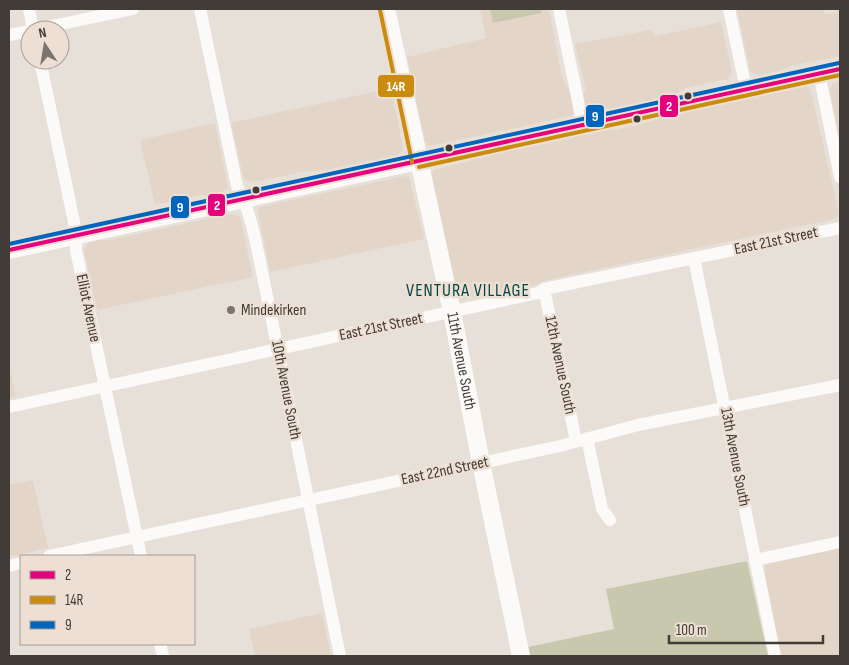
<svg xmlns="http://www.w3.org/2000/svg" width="849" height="665" viewBox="0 0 849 665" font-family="'Sofia Sans Condensed',sans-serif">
<rect width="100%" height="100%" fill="#e7e0d9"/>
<path fill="#e3d6c9" d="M 480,9 L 549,9 L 562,78 L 570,91 L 573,113 L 572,116 L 430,146 L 425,142 L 407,57 L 486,38 Z
M 737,9 L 823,9 L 825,14 L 840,11 L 840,56 L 791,66 L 780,71 L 759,75 L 754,74 L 750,71 Z
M 721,22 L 732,71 L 728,79 L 686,88 L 675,95 L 594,112 L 585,108 L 582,97 L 586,90 L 575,44 L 650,30 L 656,36 Z
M 840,81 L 840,142 L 830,90 L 832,84 Z
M 805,86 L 809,87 L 811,91 L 839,214 L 834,219 L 547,280 L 532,286 L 463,300 L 459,299 L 456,296 L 432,176 L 433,171 L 437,169 L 490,156 L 507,149 L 602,128 L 615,130 L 650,122 L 670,113 Z
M 391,88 L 403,147 L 401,152 L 397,155 L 327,170 L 302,172 L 254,182 L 247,181 L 243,175 L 231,123 Z
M 215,123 L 228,187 L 222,193 L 209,196 L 202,195 L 155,205 L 140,140 Z
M 405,176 L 409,177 L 410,180 L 424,239 L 270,272 L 258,212 L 259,207 Z
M 229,214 L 238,215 L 241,220 L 253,277 L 97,310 L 84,251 L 88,243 L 95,240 L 109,240 Z
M 9,364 L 16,396 L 9,398 Z
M 33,480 L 48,548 L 9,557 L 9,485 Z
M 840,548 L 840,656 L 781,656 L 764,571 L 765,566 L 767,564 Z
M 322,613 L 331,656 L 255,656 L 249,629 Z"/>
<path fill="#c8c8af" d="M 490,9 L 541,9 L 541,13 L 493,23 Z
M 747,561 L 768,656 L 530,656 L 528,647 L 614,629 L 606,589 Z"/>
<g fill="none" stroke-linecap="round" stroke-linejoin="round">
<path stroke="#fbfaf9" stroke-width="12" d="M 29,9 L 33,30
M 200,9 L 237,186 C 249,208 254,233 259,257 L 340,656
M 559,9 L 583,125
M 729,9 L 746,89
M 33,30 L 133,9
M 9,35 L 30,31
M 40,60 L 77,236 L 76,250 L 141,556
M 819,73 L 840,177
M 694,258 L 775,656
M 544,289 L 576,441
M 9,407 L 538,293 L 544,289 L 840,228
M 587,438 L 602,509 L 610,520
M 49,556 L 560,446 L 638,425 L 840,385
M 755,560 L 840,542
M 9,566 L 21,563
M 160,644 L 163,656"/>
<g stroke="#fbfaf9" stroke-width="18">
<path id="s1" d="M 386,9 L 452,312 L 481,463 L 521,656"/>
<path d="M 9,250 L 840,69"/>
</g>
<g stroke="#eddfd3" stroke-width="8">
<path id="bus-1" d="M 9,250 L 840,69"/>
</g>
<g stroke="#eddfd3" stroke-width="8">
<path id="bus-2" d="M 380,10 L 412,162
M 419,167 L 840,75"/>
</g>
<g stroke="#eddfd3" stroke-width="8">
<path id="bus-3" d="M 9,244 L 839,63"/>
</g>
<use href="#bus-1" stroke="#e5007d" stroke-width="4"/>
<use href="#bus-2" stroke="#ca8c0e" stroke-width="4"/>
<use href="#bus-3" stroke="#0065bd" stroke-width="4"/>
</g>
<g fill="#413c37" stroke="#eddfd3" stroke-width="2">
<circle cx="688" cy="96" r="4.5"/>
<circle cx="637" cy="119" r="4.5"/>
<circle cx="449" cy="148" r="4.5"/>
<circle cx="256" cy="190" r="4.5"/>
</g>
<circle fill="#7b7570" stroke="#eddfd3" stroke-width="2" cx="231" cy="310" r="5"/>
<g text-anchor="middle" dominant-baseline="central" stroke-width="5" stroke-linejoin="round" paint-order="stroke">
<g font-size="16" fill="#413c37" stroke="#eddfd3">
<text transform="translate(776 241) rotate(-12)">East 21st Street</text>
<text transform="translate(88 308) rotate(78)">Elliot Avenue</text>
<text transform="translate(381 327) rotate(-12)">East 21st Street</text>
<text stroke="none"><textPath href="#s1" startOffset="360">11th Avenue South</textPath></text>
<text transform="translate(560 365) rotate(78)">12th Avenue South</text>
<text transform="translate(286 390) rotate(79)">10th Avenue South</text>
<text transform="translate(735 457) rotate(79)">13th Avenue South</text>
<text transform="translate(445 471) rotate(-12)">East 22nd Street</text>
</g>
<g font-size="16" fill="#413c37" stroke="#eddfd3" text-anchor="start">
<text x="241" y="310">Mindekirken</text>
</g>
<g font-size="18" letter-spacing="1" fill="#054744" stroke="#eddfd3">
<text x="468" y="290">VENTURA VILLAGE</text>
</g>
</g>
<g stroke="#eddfd3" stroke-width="2">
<rect x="377" y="74" width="38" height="24" rx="5" fill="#ca8c0e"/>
<rect x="659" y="94" width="20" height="24" rx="5" fill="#e5007d"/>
<rect x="585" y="104" width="20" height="24" rx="5" fill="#0065bd"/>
<rect x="207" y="193" width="19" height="24" rx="5" fill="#e5007d"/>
<rect x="170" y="195" width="20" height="24" rx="5" fill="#0065bd"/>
</g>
<g font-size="14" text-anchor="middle" font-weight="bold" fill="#fff">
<text x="396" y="91">14R</text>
<text x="669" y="111">2</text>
<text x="595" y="121">9</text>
<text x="217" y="210">2</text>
<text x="180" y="212">9</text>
</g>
<rect width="849" height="665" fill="none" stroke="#413c37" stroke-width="20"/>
<rect x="20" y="555" width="175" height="90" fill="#eddfd3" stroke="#a89e95"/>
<rect x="30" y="571" width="25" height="8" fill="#e5007d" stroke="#a89e95"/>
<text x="65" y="580" font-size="15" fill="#413c37">2</text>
<rect x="30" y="596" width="25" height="8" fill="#ca8c0e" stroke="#a89e95"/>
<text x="65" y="605" font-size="15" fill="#413c37">14R</text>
<rect x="30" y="621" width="25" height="8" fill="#0065bd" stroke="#a89e95"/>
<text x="65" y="630" font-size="15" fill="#413c37">9</text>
<g transform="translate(45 45) rotate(348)"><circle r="24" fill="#eddfd3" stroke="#a89e95"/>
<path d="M0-4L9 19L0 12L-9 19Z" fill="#7b7570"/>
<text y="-8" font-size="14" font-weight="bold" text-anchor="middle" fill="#413c37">N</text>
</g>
<path d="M669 635v8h154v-8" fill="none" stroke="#413c37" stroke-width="2.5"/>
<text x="676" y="635" font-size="15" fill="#413c37" stroke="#eddfd3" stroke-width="4" paint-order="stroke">100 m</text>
</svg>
